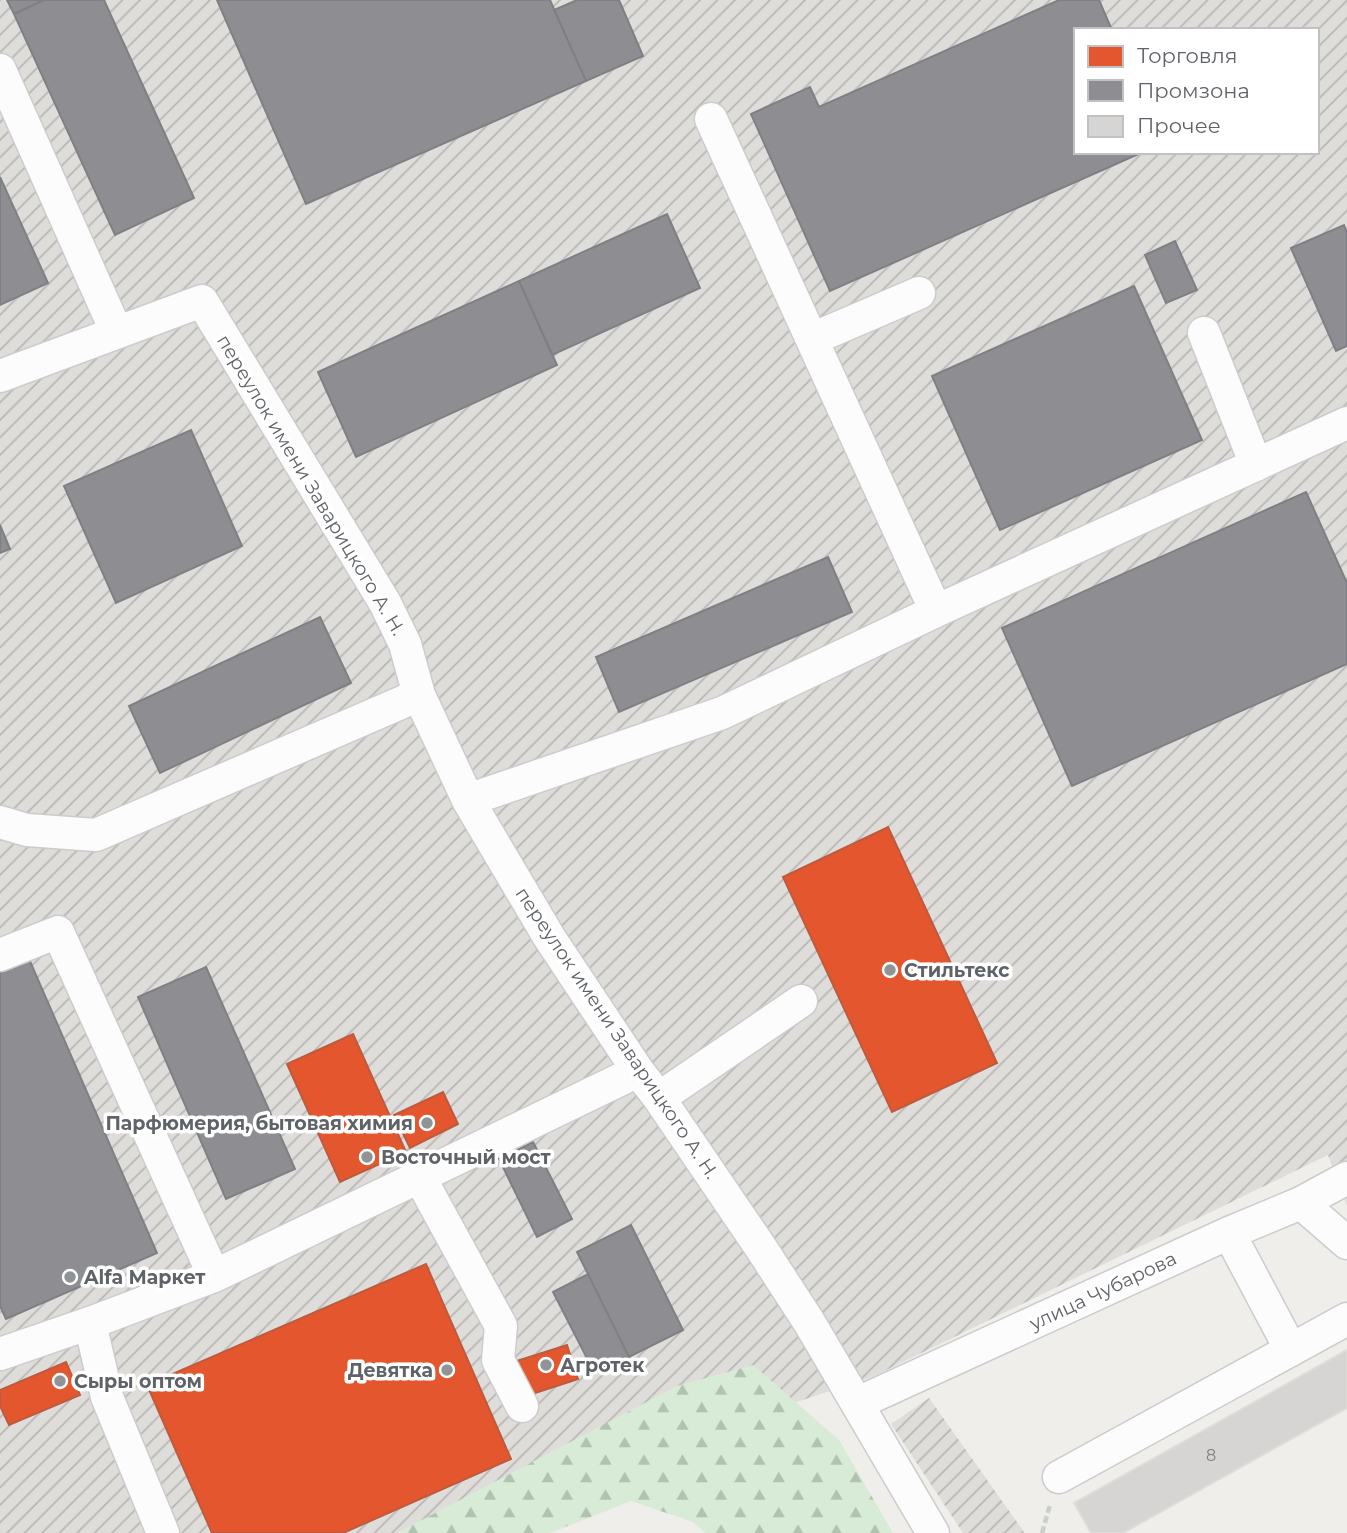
<svg xmlns="http://www.w3.org/2000/svg" width="1347" height="1533" viewBox="0 0 1347 1533" font-family="Montserrat,sans-serif">
<defs>
<pattern id="industrial-furrows" width="10" height="10" patternUnits="userSpaceOnUse" patternTransform="scale(1.75)"><rect width="10" height="10" fill="#dfddda"/><path d="M-1 1l2-2M0 10L10 0M9 11l2-2" fill="none" stroke="#b8b7b5"/></pattern>
<pattern id="forest-firs" width="22" height="20" patternUnits="userSpaceOnUse" patternTransform="scale(1.75)"><rect width="22" height="20" fill="#d8ebd6"/><path d="M5 1l3.5 6h-7zM16 11l3.5 6h-7z" fill="#b2c2b1"/></pattern>
</defs>
<rect width="100%" height="100%" fill="#efeeea"/>
<path fill="url(#industrial-furrows)" fill-rule="evenodd" d="M 0,0 L 1347,0 L 1347,1206 L 1328,1155 L 872,1377 L 402,1533 L 0,1533 ZM 1076,30 L 1317,30 L 1317,152 L 1076,152 Z
M 929,1398 L 1024,1532 L 1023,1533 L 963,1533 L 891,1424 Z"/>
<path fill="url(#forest-firs)" d="M 753,1365 L 839,1440 L 893,1533 L 705,1533 L 693,1522 L 631,1501 L 550,1533 L 397,1533 L 677,1386 Z"/>
<path fill="#e4572e" stroke="#bc5b3f" stroke-width="2" d="M 888,827 L 997,1063 L 892,1112 L 783,877 Z
M 353,1034 L 406,1152 L 340,1182 L 287,1064 Z
M 443,1092 L 458,1124 L 410,1148 L 394,1115 Z
M 426,1264 L 511,1459 L 343,1533 L 212,1533 L 147,1385 Z
M 567,1345 L 578,1379 L 529,1395 L 517,1361 Z
M 66,1362 L 80,1395 L 9,1425 L 0,1406 L 0,1390 Z"/>
<path fill="#8d8d92" stroke="#7f8085" stroke-width="2" d="M 7,0 L 44,0 L 14,14 Z
M 44,0 L 104,0 L 194,198 L 115,235 L 14,14 Z
M 217,0 L 550,0 L 586,81 L 306,204 Z
M 577,0 L 619,0 L 643,56 L 586,81 L 554,10 Z
M 1059,0 L 1099,0 L 1112,30 L 1076,30 L 1076,152 L 1143,152 L 830,291 L 751,114 L 810,87 L 819,107 Z
M 0,177 L 48,283 L 0,305 Z
M 667,214 L 700,288 L 552,355 L 519,281 Z
M 1344,225 L 1347,233 L 1347,346 L 1336,351 L 1291,248 Z
M 1175,241 L 1197,290 L 1166,303 L 1145,255 Z
M 519,281 L 557,365 L 356,457 L 318,372 Z
M 1134,286 L 1202,440 L 1000,530 L 932,376 Z
M 191,430 L 242,546 L 116,603 L 64,486 Z
M 1306,492 L 1347,583 L 1347,664 L 1072,786 L 1002,628 Z
M 0,525 L 10,549 L 0,553 Z
M 828,557 L 852,612 L 619,712 L 596,657 Z
M 320,617 L 351,683 L 160,773 L 129,706 Z
M 29,959 L 157,1253 L 6,1319 L 0,1306 L 0,971 Z
M 206,967 L 295,1169 L 226,1199 L 138,997 Z
M 533,1142 L 572,1219 L 537,1237 L 499,1159 Z
M 631,1225 L 683,1330 L 629,1357 L 577,1252 Z
M 588,1274 L 629,1357 L 595,1374 L 553,1292 Z"/>
<path fill="#d6d5d3" stroke="#deddd9" stroke-width="2" d="M 1347,1350 L 1347,1408 L 1123,1533 L 1091,1533 L 1074,1503 Z"/>
<g fill="none" stroke-linecap="round" stroke-linejoin="round">
<g stroke="#cbcccc" stroke-width="35">
<path id="minor" d="M 0,70 L 116,331
M 1204,333 L 1256,465
M 812,339 L 919,293
M 0,376 L 202,301 L 385,603 L 405,644 L 419,695 L 468,800 L 549,937 L 638,1071 L 659,1098 L 761,1248 L 809,1322 L 933,1533
M 936,611 L 1347,423
M 468,800 L 722,713 L 936,611 L 711,119
M 0,822 L 27,830 L 96,835 L 419,695
M 0,955 L 58,932 L 214,1276
M 659,1098 L 801,1001
M 419,1176 L 501,1326 L 498,1360 L 522,1406
M 1301,1203 L 1347,1243
M 1229,1233 L 1291,1350
M 90,1323 L 107,1397 L 163,1533
M 0,1354 L 90,1323 L 214,1276 L 638,1071
M 858,1403 L 1229,1233 L 1301,1203 L 1347,1178
M 1059,1477 L 1347,1319"/>
</g>
<path stroke="#cacfcc" stroke-width="4.5" stroke-dasharray="7 3.5" stroke-linecap="butt" d="M 1042,1533 L 1050,1505"/>
<use href="#minor" stroke="#fdfcfc" stroke-width="32"/>
</g>
<g fill="#919496" stroke="#fff" stroke-width="2.5">
<circle cx="890" cy="970" r="7"/>
<circle cx="427" cy="1123" r="7"/>
<circle cx="367" cy="1157" r="7"/>
<circle cx="70" cy="1277" r="7"/>
<circle cx="546" cy="1365" r="7"/>
<circle cx="447" cy="1370" r="7"/>
<circle cx="60" cy="1381" r="7"/>
</g>
<g text-anchor="middle" dominant-baseline="central" stroke-width="7" stroke-linejoin="round" paint-order="stroke">
<g font-size="16" fill="#7e8184">
<text x="1211" y="1455">8</text>
</g>
<g font-size="19" fill="#5f6368" stroke="#fff">
<text transform="translate(311 485) rotate(59)">переулок имени Заварицкого А. Н.</text>
<text transform="translate(617 1033) rotate(56)">переулок имени Заварицкого А. Н.</text>
<text transform="translate(1103 1291) rotate(-25)">улица Чубарова</text>
</g>
<g font-size="19" font-weight="bold" fill="#5f6368" stroke="#fff" text-anchor="start">
<text x="904" y="970">Стильтекс</text>
<text x="413" y="1123" text-anchor="end">Парфюмерия, бытовая химия</text>
<text x="381" y="1157">Восточный мост</text>
<text x="84" y="1277">Alfa Маркет</text>
<text x="560" y="1365">Агротек</text>
<text x="433" y="1370" text-anchor="end">Девятка</text>
<text x="74" y="1381">Сыры оптом</text>
</g>
</g>
<rect x="1074" y="28" width="245" height="126" fill="#ffffff" stroke="#bfc1c3" stroke-width="2"/>
<rect x="1088" y="46" width="35" height="21" fill="#e4572e" stroke="#bfc1c3" stroke-width="2"/>
<text x="1137" y="63" font-size="21" fill="#5f6368">Торговля</text>
<rect x="1088" y="80" width="35" height="21" fill="#8d8d92" stroke="#bfc1c3" stroke-width="2"/>
<text x="1137" y="98" font-size="21" fill="#5f6368">Промзона</text>
<rect x="1088" y="116" width="35" height="21" fill="#d6d5d3" stroke="#bfc1c3" stroke-width="2"/>
<text x="1137" y="133" font-size="21" fill="#5f6368">Прочее</text>
</svg>
